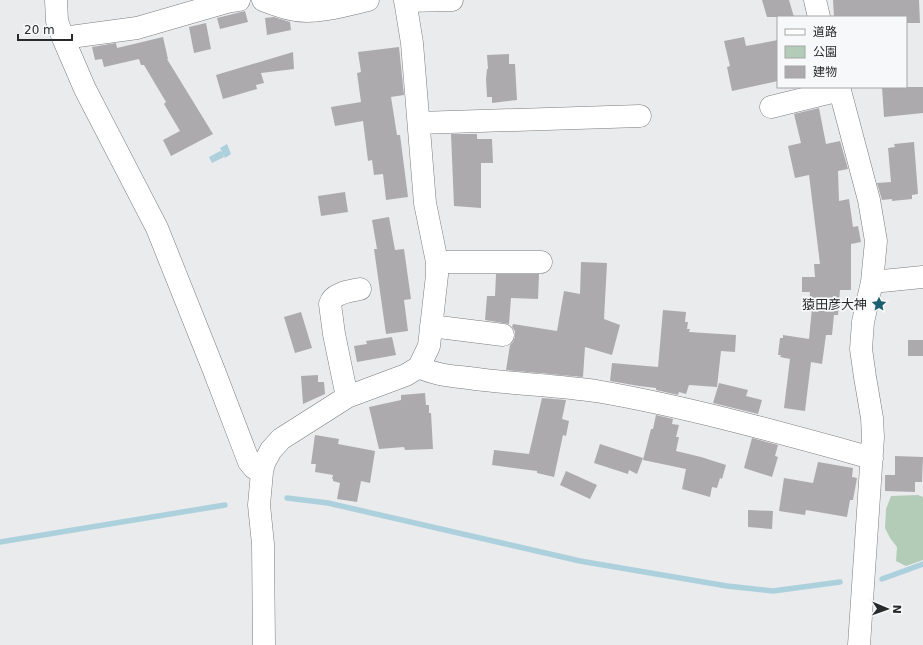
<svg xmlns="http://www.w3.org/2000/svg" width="923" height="645" viewBox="0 0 923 645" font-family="'DejaVu Sans','Noto Sans JP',sans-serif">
<rect width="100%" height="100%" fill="#eaebed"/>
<path fill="#b2ccb8" d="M 918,495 L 923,497 L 923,560 L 906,566 L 896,561 L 897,547 L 890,538 L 885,528 L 886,509 L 891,496 Z"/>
<path fill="#add1dc" d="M 227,144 L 231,154 L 225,158 L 223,154 L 224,157 L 212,163 L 209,157 L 220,151 L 222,152 L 220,148 Z"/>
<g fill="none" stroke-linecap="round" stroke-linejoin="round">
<path stroke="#add1dc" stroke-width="5.5" d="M 287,498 L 328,503 L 580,561 L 727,586 L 773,591 L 840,582
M 0,542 L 225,505
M 882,579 L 923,564"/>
</g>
<path fill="#acaaac" d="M 762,0 L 789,0 L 794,17 L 767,17 Z
M 833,0 L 919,0 L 920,23 L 906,23 L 906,17 L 834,17 Z
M 245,11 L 248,22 L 220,29 L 217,18 Z
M 274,17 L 290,22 L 291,30 L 267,35 L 265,18 Z
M 206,23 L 211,49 L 194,53 L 189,27 Z
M 163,37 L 168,59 L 167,59 L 213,134 L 171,156 L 163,140 L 180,131 L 164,104 L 166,102 L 144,65 L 141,65 L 139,59 L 104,67 L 102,59 L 95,60 L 92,47 L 116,43 L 117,48 Z
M 744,37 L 746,46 L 778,40 L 778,81 L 732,91 L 727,67 L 730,66 L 724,41 Z
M 399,47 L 404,95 L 391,97 L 397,135 L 400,135 L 408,197 L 386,200 L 383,174 L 374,175 L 372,160 L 368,161 L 363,121 L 335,126 L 331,107 L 361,102 L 357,73 L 361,72 L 358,52 Z
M 293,52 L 294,69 L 261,73 L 264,83 L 256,85 L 257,89 L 223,99 L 216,75 Z
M 509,54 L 509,64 L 515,64 L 517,100 L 492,103 L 492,97 L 487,97 L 486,79 L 487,69 L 488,69 L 487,55 Z
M 882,87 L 923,87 L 923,113 L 884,117 Z
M 819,108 L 826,144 L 840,141 L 848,169 L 838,171 L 839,201 L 849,199 L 853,227 L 858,226 L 861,242 L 851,244 L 851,290 L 840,290 L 838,315 L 834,315 L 832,335 L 826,335 L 822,364 L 811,362 L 805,411 L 784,408 L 790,359 L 780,357 L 781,355 L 778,355 L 780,338 L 783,338 L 783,335 L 809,339 L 812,308 L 809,308 L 810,292 L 802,292 L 802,277 L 815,277 L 814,264 L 820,264 L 809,175 L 795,178 L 788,146 L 801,143 L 794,114 Z
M 451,134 L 477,134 L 477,139 L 492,139 L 493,163 L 481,163 L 481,208 L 454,206 Z
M 914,142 L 918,194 L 912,195 L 912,199 L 892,201 L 892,199 L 882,200 L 877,183 L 891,182 L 888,148 L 895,147 L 894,144 Z
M 345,192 L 348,212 L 321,216 L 318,196 Z
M 389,217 L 395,250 L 404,249 L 411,299 L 404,300 L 408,331 L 386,334 L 374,249 L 377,249 L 372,220 Z
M 581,262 L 607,263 L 604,319 L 620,325 L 612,355 L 585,347 L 583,377 L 506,370 L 510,345 L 513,342 L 515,337 L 515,331 L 512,327 L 513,324 L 557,331 L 564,291 L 580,294 Z
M 496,274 L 539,274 L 538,299 L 511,298 L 509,324 L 485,320 L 487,296 L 495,296 Z
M 663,310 L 686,312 L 685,322 L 688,322 L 687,329 L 690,329 L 689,332 L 736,335 L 735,352 L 721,351 L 717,387 L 689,385 L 686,394 L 679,392 L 678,395 L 656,390 L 656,388 L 639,386 L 610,381 L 612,363 L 658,367 Z
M 301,312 L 312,348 L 295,353 L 284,317 Z
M 392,337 L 396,355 L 357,362 L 354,346 L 367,344 L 366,341 Z
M 908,340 L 923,340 L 923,356 L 908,356 Z
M 318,375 L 318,382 L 324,382 L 325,394 L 303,404 L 301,376 Z
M 719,383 L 748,390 L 746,396 L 762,400 L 758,414 L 713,403 Z
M 425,393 L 426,405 L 429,405 L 429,413 L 431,413 L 433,449 L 405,450 L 404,447 L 379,449 L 369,407 L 401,400 L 401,395 Z
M 542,398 L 566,400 L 562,419 L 569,421 L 566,436 L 563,435 L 554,477 L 537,473 L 537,471 L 492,465 L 494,450 L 529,454 Z
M 656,415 L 673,419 L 672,424 L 679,425 L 676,437 L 679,437 L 676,451 L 701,457 L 726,465 L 722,479 L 720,478 L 717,488 L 712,487 L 710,497 L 682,489 L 686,469 L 643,460 L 651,429 L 653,429 Z
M 315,435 L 339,439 L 338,444 L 375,451 L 370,483 L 361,481 L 357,502 L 337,499 L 340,483 L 333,481 L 333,479 L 332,479 L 333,475 L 315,472 L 316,464 L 311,464 Z
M 752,438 L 778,445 L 775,456 L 778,457 L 772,477 L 744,468 Z
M 600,444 L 643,458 L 637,474 L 629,470 L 628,474 L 594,463 Z
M 895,456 L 923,457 L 922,482 L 915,482 L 915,492 L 885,491 L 885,475 L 895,475 Z
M 818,462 L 853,468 L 852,477 L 857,478 L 853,500 L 850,500 L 847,517 L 806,510 L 805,515 L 779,511 L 784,478 L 813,483 Z
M 566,471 L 597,485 L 590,499 L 560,485 Z
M 748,510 L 773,511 L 772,529 L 748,527 Z"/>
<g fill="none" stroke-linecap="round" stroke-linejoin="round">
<g stroke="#7b7c7d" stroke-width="23">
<path id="minor" d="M 56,0 L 57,21 L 63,38 L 85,89 L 157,228 L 213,368 L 249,462 L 254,468 L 262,472
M 263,0 C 273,4 284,8 295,10 C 316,14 347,5 368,0
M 815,0 L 819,17
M 405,1 L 452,0
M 63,38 L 137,28 L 227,2 L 239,0
M 839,87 L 869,200 L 876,241 L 872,282 L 863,322 L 861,349 L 865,377 L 872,418 L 873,437 L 859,645
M 771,107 L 840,90
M 419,123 L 640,116
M 437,262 L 541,262
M 872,282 L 923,277
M 431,326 L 503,335
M 419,367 C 435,375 452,376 469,378 C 511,384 554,385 596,391 C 689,407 781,433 872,458
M 347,397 L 334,334 L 330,304 C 333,293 350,291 360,289
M 264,645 L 263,544 L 259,505 L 262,472 L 264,463 L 271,450 L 281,439 L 347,397 L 406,375 L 419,367 L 429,346 L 437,275 L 437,262 L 425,203 L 412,43 L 405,0"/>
</g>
<use href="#minor" stroke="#fff" stroke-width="22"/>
</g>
<defs>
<g id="sight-bare" transform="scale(1.2)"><path d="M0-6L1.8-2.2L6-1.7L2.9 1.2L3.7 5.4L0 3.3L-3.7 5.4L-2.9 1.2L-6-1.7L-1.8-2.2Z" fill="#1b5f72" stroke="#f7f8fa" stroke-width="2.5" paint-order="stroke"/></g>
</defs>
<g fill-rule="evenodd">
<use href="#sight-bare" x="879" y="304"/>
</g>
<g text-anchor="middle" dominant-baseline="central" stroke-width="3.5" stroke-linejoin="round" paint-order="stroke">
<g font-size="13" fill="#292a2a" stroke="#f7f8fa" text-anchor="end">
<text x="867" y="304">猿田彦大神</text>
</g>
</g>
<rect x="777" y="16" width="130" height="72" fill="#f7f8fa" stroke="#a5a6a7"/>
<rect x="785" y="29" width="20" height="6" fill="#ffffff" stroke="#a5a6a7"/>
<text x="813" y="36" font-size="12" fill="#292a2a">道路</text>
<rect x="785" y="46" width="20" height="12" fill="#b2ccb8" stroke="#a5a6a7"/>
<text x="813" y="56" font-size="12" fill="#292a2a">公園</text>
<rect x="785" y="66" width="20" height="12" fill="#acaaac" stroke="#a5a6a7"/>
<text x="813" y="76" font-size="12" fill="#292a2a">建物</text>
<g transform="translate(887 609) rotate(92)" stroke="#f7f8fa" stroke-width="3" paint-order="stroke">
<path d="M0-3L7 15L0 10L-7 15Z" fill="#292a2a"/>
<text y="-6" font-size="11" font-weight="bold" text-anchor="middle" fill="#292a2a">N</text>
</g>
<path d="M18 34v6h54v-6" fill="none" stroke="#292a2a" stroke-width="2"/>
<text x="24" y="34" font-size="12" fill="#292a2a" stroke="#f7f8fa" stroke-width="3" paint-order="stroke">20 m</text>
</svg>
